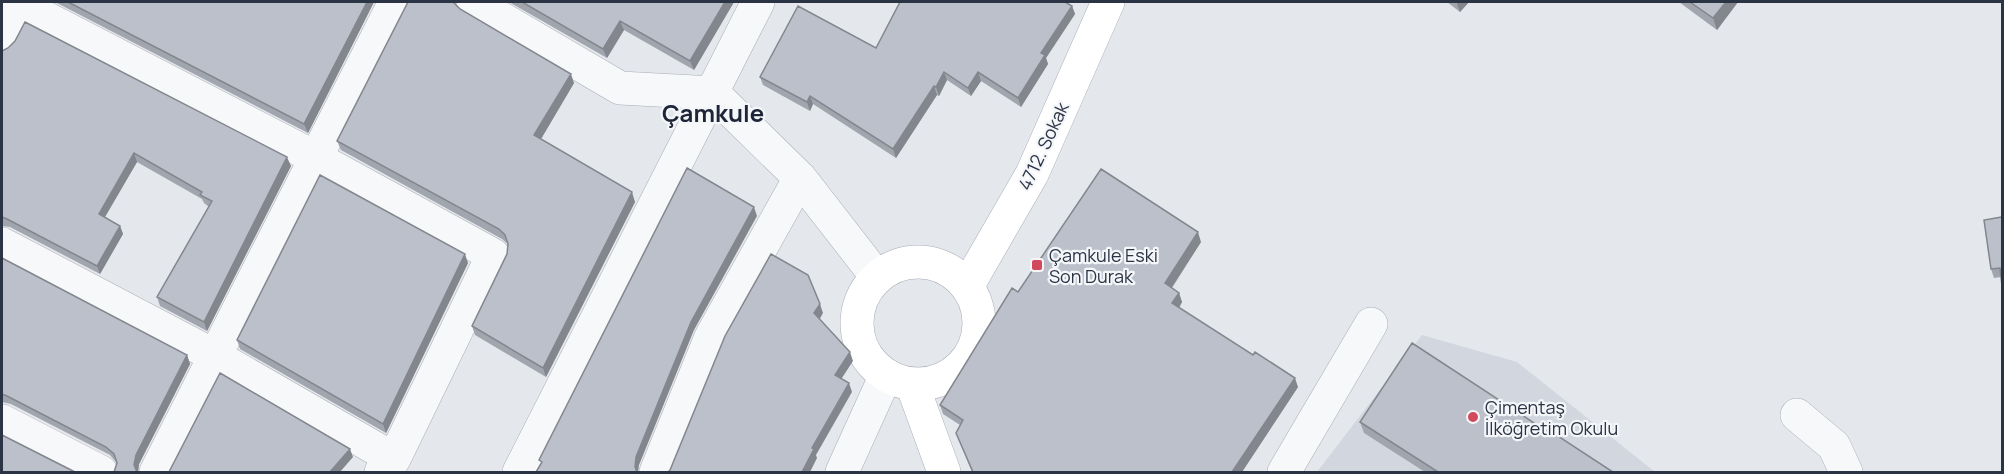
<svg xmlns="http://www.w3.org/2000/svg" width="2004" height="474" viewBox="0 0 2004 474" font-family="Manrope,sans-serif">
<rect width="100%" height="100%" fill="#e4e7ec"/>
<path fill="#d2d6de" d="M 1422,335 L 1517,362 L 1655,472 L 1317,472 Z"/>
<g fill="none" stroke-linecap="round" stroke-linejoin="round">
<g stroke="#a9aeb7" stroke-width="34">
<path id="street" d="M 15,2 L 316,158 L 493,255 L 394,459 L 381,472
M 473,2 L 620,88 L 713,93 L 800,178 L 877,277
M 2,41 L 22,2
M 2,244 L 215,356 L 394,459
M 1797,415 L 1834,446 L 1846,472
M 2,421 L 101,472
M 156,472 L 395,2
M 519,472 L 758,2
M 656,472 L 711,337 L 800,178
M 842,472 L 886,375
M 1284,472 L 1371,324"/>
</g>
<g stroke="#a9aeb7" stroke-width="34">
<path id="secondary" d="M857 323a61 61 0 1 1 122 0a61 61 0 1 1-122 0Z
M 968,285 L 1032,174 L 1108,2
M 912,384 L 944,472"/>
</g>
<use href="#street" stroke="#f7f8fa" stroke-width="33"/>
<use href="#secondary" stroke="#fff" stroke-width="33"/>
</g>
<path fill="#a1a5ae" d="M 55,2 L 374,2 L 308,133 Z
M 408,2 L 455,2 L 454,3 L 460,9 L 574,83 L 541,139 L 635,202 L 546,377 L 475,335 L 472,326 L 507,254 L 508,244 L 502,239 L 341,150 L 337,141 Z
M 509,2 L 734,2 L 694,70 L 624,30 L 607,58 Z
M 1447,2 L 1469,2 L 1460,12 Z
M 1679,2 L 1738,2 L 1717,30 Z
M 1072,6 L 1075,14 L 1046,58 L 1048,64 L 1021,107 L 981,81 L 971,96 L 947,80 L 939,96 L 937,95 L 896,158 L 813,104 L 810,111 L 763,85 L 760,77 L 876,48 Z
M 2,51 L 291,166 L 207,331 L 160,306 L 157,297 L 209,207 L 204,203 L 202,199 L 137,162 L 105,217 L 120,226 L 123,234 L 100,274 L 10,227 L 2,226 Z
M 2002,217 L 2001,277 L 1994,278 L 1991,269 Z
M 1201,242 L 1172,288 L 1179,293 L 1182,302 L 1179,308 L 1298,387 L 1242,472 L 972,472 L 956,433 L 960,425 L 943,414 L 940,405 L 1018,292 Z
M 2,258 L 187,355 L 190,364 L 139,464 L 138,472 L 114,472 L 117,463 L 110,455 L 11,404 L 2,402 Z
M 468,263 L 386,433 L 240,349 L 237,340 Z
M 1360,422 L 1554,436 L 1613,472 L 1425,472 L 1364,433 Z"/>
<path fill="#83868d" d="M 367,2 L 374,2 L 308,133 L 304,124 Z
M 725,2 L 734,2 L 694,70 L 690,61 Z
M 1459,2 L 1469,2 L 1460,12 L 1457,4 Z
M 1726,2 L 1738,2 L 1717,30 L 1713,18 Z
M 1072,6 L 1075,14 L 1046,58 L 1048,64 L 1021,107 L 1018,98 L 1041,53 Z
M 620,21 L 624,30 L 607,58 L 603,49 Z
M 944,72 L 947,80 L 939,96 L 936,87 Z
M 978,72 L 981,81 L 971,96 L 968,88 Z
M 571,74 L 574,83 L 538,144 L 534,135 Z
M 934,86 L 937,95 L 896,158 L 893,149 Z
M 810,96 L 813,104 L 810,111 L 807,102 Z
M 134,153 L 137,162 L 102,222 L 99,214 Z
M 287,157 L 291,166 L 207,331 L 204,322 Z
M 632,192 L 635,202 L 546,377 L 543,368 Z
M 754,207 L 757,216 L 694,330 L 639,465 L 638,472 L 637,472 L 635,467 L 636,457 L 691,322 Z
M 120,226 L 123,234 L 100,274 L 97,266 Z
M 1198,232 L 1201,242 L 1168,293 L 1165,283 Z
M 465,254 L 468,263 L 386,433 L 383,424 Z
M 1179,293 L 1182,302 L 1176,313 L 1172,303 Z
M 820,304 L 823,313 L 818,322 L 814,313 Z
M 850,352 L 853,361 L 838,384 L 835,375 Z
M 187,355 L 190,364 L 139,464 L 138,472 L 137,472 L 134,465 L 136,455 Z
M 1295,378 L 1298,387 L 1242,472 L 1232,472 Z
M 849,383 L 852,392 L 816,455 L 817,458 L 810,472 L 802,472 L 812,448 Z
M 350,449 L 353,457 L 340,472 L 330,472 Z"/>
<path fill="#bbc0ca" stroke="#83868d" stroke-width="1.5" d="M 68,2 L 367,2 L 304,124 Z
M 408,2 L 453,2 L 460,9 L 571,74 L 534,135 L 632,192 L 543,368 L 472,326 L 507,254 L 508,244 L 505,235 L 499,229 L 337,141 Z
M 522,2 L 725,2 L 690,61 L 620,21 L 603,49 Z
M 900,2 L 1065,2 L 1072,6 L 1041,53 L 1045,55 L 1018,98 L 978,72 L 968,88 L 944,72 L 936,87 L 934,86 L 893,149 L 810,96 L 807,102 L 760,77 L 798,6 L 876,48 Z
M 1690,2 L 1726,2 L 1713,18 Z
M 25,22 L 287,157 L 204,322 L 157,297 L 212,201 L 200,195 L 202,192 L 134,153 L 99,214 L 120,226 L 97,266 L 7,219 L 2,217 L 2,51 L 8,48 L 15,41 Z
M 687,168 L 754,207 L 691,322 L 636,457 L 635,467 L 637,472 L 536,472 L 542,462 L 539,460 Z
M 1101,169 L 1198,232 L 1165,283 L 1179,293 L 1172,303 L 1253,355 L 1255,352 L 1295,378 L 1232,472 L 973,472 L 956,433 L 963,420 L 940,405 L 1012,288 L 1018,292 Z
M 320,175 L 465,254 L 383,424 L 237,340 Z
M 2002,217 L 2002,286 L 2000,268 L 1991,269 L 1984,220 Z
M 771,254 L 808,275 L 820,304 L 814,313 L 850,352 L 835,375 L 849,383 L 812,448 L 814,449 L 802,472 L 668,472 L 670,470 L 725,336 Z
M 2,258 L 187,355 L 136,455 L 134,465 L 137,472 L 114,472 L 117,463 L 114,454 L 106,447 L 7,396 L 2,394 Z
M 1412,343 L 1554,436 L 1555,434 L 1613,472 L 1438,472 L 1360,422 Z
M 220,373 L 350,449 L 330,472 L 169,472 Z
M 2,435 L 75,472 L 2,472 Z"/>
<g fill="#d1495b" stroke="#f4f6f9" stroke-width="2">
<rect x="1031" y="259" width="12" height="12" rx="3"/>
<circle cx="1473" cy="417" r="6"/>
</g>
<g text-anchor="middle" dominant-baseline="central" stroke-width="4.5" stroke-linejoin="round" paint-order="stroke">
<g font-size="18" fill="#2b3445" stroke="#f4f6f9">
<text transform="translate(1043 146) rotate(-65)">4712. Sokak</text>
</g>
<g font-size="18" fill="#2b3445" stroke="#f4f6f9" text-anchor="start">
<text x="1049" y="255">Çamkule Eski<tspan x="1049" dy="21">Son Durak</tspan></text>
<text x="1485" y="407">Çimentaş<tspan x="1485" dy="21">İlköğretim Okulu</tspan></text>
</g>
<g font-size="24" font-weight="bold" fill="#1d2536" stroke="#f4f6f9">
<text x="713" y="112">Çamkule</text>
</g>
</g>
<rect width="2004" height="474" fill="none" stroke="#2b3445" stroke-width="6"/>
</svg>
